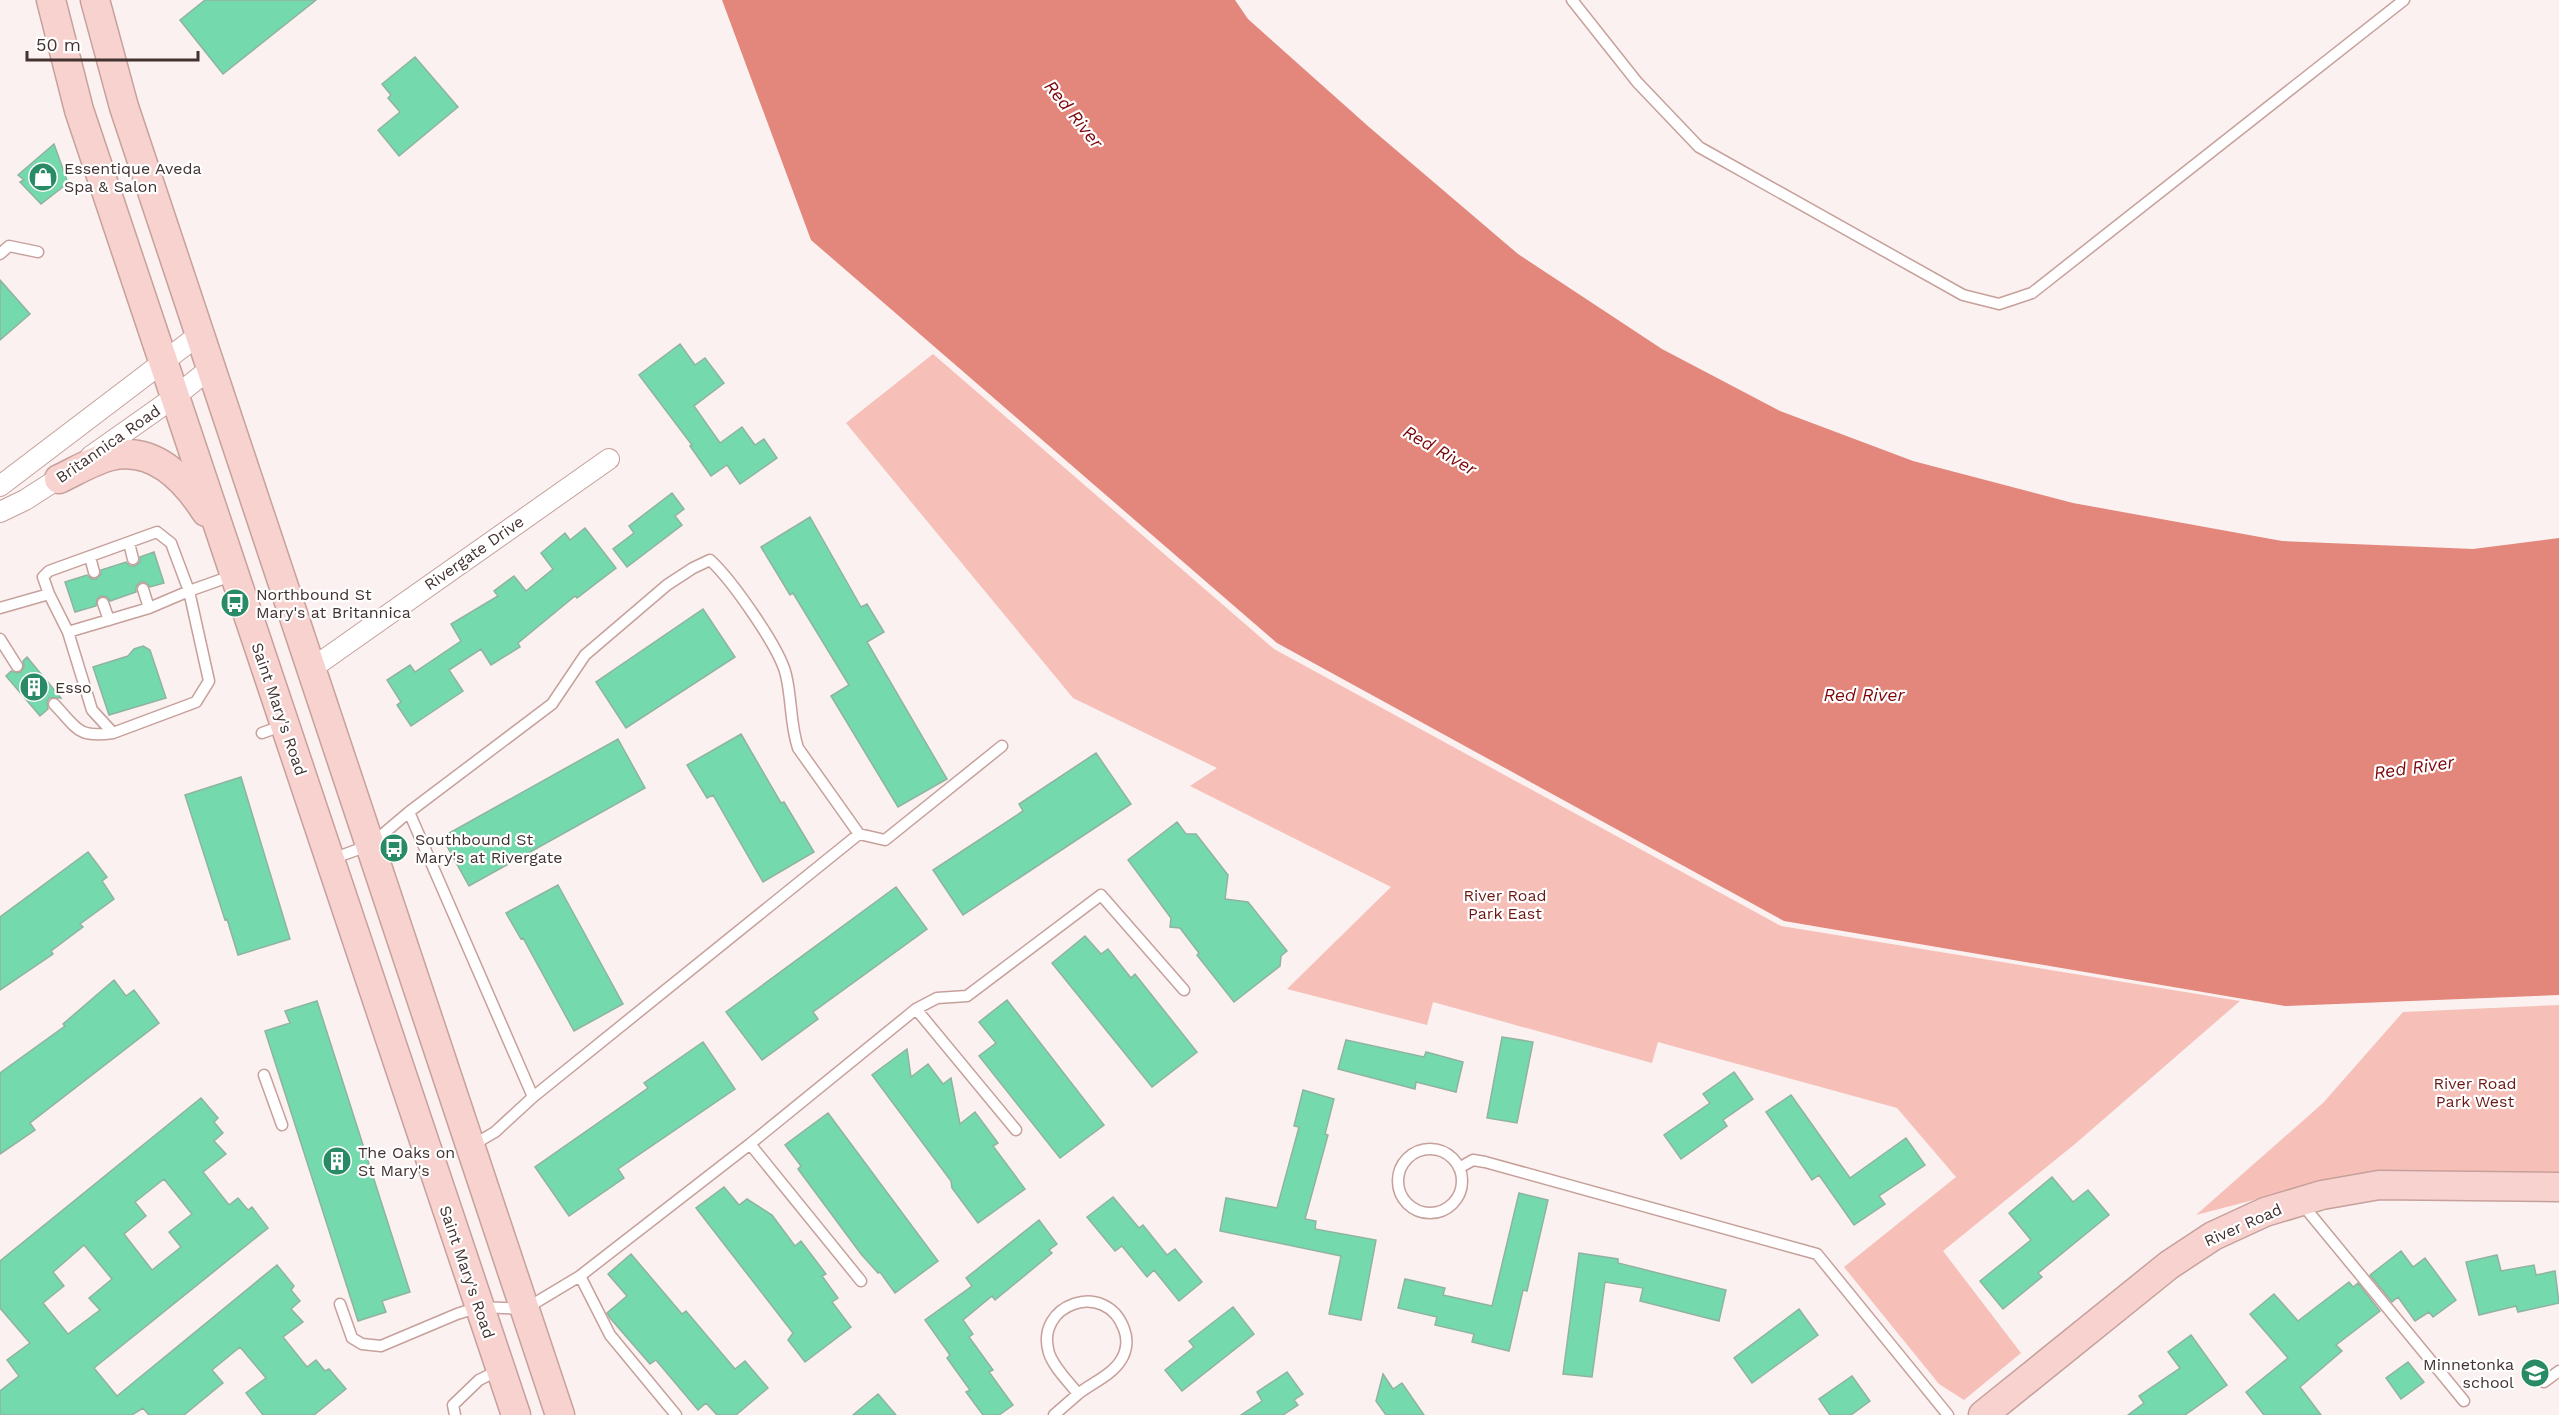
<svg xmlns="http://www.w3.org/2000/svg" width="2559" height="1415" viewBox="0 0 2559 1415" font-family="'Work Sans',sans-serif">
<rect width="100%" height="100%" fill="#faf1f0"/>
<path fill="#f6c0b9" d="M 933,354 L 1274,649 L 1781,926 L 2240,1001 L 2075,1144 L 1943,1251 L 2021,1353 L 1964,1400 L 1939,1384 L 1844,1267 L 1956,1177 L 1897,1108 L 1658,1042 L 1652,1063 L 1433,1002 L 1427,1025 L 1287,989 L 1391,887 L 1190,786 L 1217,768 L 1073,698 L 846,423 Z
M 2559,1005 L 2559,1176 L 2261,1198 L 2196,1215 L 2323,1103 L 2403,1012 Z"/>
<path fill="#e3867b" d="M 722,0 L 1235,0 L 1248,19 L 1369,127 L 1518,254 L 1662,349 L 1780,411 L 1913,461 L 2073,503 L 2282,541 L 2473,549 L 2559,538 L 2559,995 L 2285,1006 L 1784,921 L 1277,643 L 811,240 Z"/>
<path fill="#74d9ac" stroke="#8fb3a0" stroke-width="1.5" fill-rule="evenodd" d="M 205,0 L 316,0 L 223,74 L 180,20 Z
M 415,57 L 458,107 L 399,156 L 378,130 L 400,112 L 388,98 L 391,95 L 382,84 Z
M 54,144 L 68,183 L 41,204 L 20,182 L 24,180 L 18,175 Z
M 0,280 L 30,314 L 0,340 Z
M 680,344 L 695,365 L 705,358 L 724,383 L 694,406 L 720,443 L 742,427 L 755,445 L 764,439 L 777,458 L 740,484 L 727,465 L 711,476 L 690,446 L 692,445 L 639,375 Z
M 672,493 L 684,509 L 675,516 L 682,525 L 627,567 L 613,549 L 634,533 L 629,526 Z
M 810,517 L 861,607 L 867,604 L 884,632 L 867,642 L 947,779 L 898,807 L 831,696 L 849,685 L 793,593 L 790,595 L 761,547 Z
M 585,528 L 616,568 L 577,598 L 575,596 L 518,643 L 520,647 L 491,665 L 481,649 L 449,670 L 463,691 L 411,726 L 397,705 L 401,702 L 387,680 L 410,665 L 415,672 L 461,641 L 451,624 L 498,596 L 494,591 L 514,576 L 526,591 L 553,569 L 541,553 L 565,533 L 570,540 Z
M 154,552 L 164,583 L 150,587 L 145,582 L 140,582 L 136,587 L 136,592 L 110,601 L 107,597 L 101,596 L 97,599 L 96,606 L 75,612 L 65,582 L 87,575 L 92,579 L 96,579 L 101,574 L 101,570 L 126,562 L 130,566 L 135,566 L 140,562 L 140,557 Z
M 703,609 L 735,657 L 626,728 L 596,682 Z
M 143,646 L 150,650 L 166,698 L 109,715 L 93,667 L 128,656 L 134,649 Z
M 27,657 L 61,698 L 49,698 L 47,702 L 48,709 L 40,716 L 6,676 L 11,671 L 17,673 L 21,672 L 24,666 L 23,661 Z
M 741,734 L 781,803 L 784,802 L 814,852 L 763,882 L 713,795 L 707,798 L 687,765 Z
M 618,739 L 645,788 L 469,886 L 442,837 Z
M 1096,753 L 1131,804 L 963,915 L 933,870 L 1023,811 L 1019,804 Z
M 241,777 L 290,939 L 238,955 L 227,919 L 225,920 L 185,795 Z
M 1177,822 L 1186,834 L 1196,834 L 1228,875 L 1225,899 L 1248,902 L 1287,951 L 1281,956 L 1280,966 L 1234,1002 L 1197,955 L 1199,953 L 1180,928 L 1170,927 L 1171,918 L 1128,860 Z
M 88,852 L 107,877 L 102,881 L 114,899 L 80,924 L 83,927 L 51,951 L 53,954 L 0,990 L 0,917 Z
M 558,885 L 623,1004 L 574,1031 L 523,938 L 521,939 L 506,913 Z
M 896,887 L 927,929 L 813,1012 L 818,1019 L 762,1060 L 726,1012 Z
M 1085,936 L 1101,954 L 1108,949 L 1131,978 L 1135,974 L 1197,1052 L 1152,1087 L 1052,963 Z
M 114,980 L 126,996 L 134,990 L 159,1023 L 30,1123 L 35,1130 L 0,1154 L 0,1073 L 65,1026 L 63,1024 Z
M 1007,1000 L 1104,1125 L 1060,1158 L 979,1056 L 996,1043 L 979,1022 Z
M 317,1001 L 410,1292 L 382,1301 L 386,1312 L 358,1321 L 265,1031 L 290,1023 L 285,1011 Z
M 1502,1037 L 1533,1042 L 1517,1123 L 1487,1118 Z
M 1346,1040 L 1424,1057 L 1426,1052 L 1463,1062 L 1456,1092 L 1416,1082 L 1415,1089 L 1338,1069 Z
M 703,1042 L 735,1089 L 618,1169 L 624,1178 L 569,1216 L 535,1167 L 648,1088 L 644,1083 Z
M 907,1049 L 911,1077 L 928,1064 L 943,1084 L 951,1078 L 960,1124 L 975,1112 L 998,1143 L 993,1146 L 1025,1189 L 978,1223 L 952,1188 L 951,1181 L 872,1075 Z
M 1734,1072 L 1753,1099 L 1723,1120 L 1727,1126 L 1681,1159 L 1664,1135 L 1710,1103 L 1703,1094 Z
M 1303,1090 L 1334,1099 L 1325,1134 L 1328,1135 L 1305,1219 L 1316,1221 L 1315,1229 L 1376,1240 L 1361,1320 L 1329,1314 L 1341,1256 L 1220,1231 L 1226,1198 L 1277,1208 L 1299,1127 L 1294,1126 Z
M 1791,1095 L 1850,1178 L 1906,1138 L 1925,1165 L 1879,1196 L 1885,1204 L 1854,1225 L 1819,1175 L 1812,1180 L 1766,1112 Z
M 201,1098 L 218,1118 L 214,1122 L 223,1133 L 214,1141 L 226,1154 L 203,1172 L 229,1205 L 238,1198 L 248,1210 L 252,1207 L 268,1228 L 94,1368 L 117,1396 L 277,1265 L 294,1286 L 291,1290 L 300,1301 L 291,1309 L 303,1322 L 283,1337 L 307,1367 L 316,1360 L 325,1371 L 329,1369 L 346,1389 L 314,1415 L 263,1415 L 246,1393 L 266,1378 L 240,1347 L 212,1370 L 223,1383 L 184,1415 L 149,1415 L 143,1408 L 132,1415 L 0,1415 L 0,1391 L 19,1376 L 7,1360 L 30,1343 L 0,1308 L 0,1261 ZM 164,1179 L 192,1214 L 169,1232 L 181,1247 L 152,1270 L 124,1234 L 146,1216 L 135,1202 ZM 84,1245 L 112,1279 L 89,1298 L 100,1310 L 68,1334 L 43,1303 L 64,1286 L 53,1272 Z
M 828,1113 L 938,1261 L 895,1293 L 880,1272 L 878,1273 L 861,1254 L 798,1169 L 801,1166 L 785,1145 Z
M 2052,1177 L 2073,1202 L 2088,1190 L 2109,1215 L 2038,1273 L 2042,1277 L 2003,1309 L 1980,1281 L 2031,1240 L 2009,1213 Z
M 724,1187 L 739,1205 L 747,1199 L 772,1215 L 795,1246 L 801,1241 L 826,1274 L 822,1276 L 838,1298 L 832,1302 L 851,1327 L 805,1362 L 788,1340 L 793,1333 L 696,1208 Z
M 1519,1193 L 1548,1200 L 1527,1291 L 1523,1290 L 1509,1351 L 1472,1342 L 1474,1334 L 1435,1325 L 1437,1317 L 1398,1308 L 1405,1279 L 1445,1288 L 1443,1295 L 1492,1306 Z
M 1113,1197 L 1139,1228 L 1143,1225 L 1167,1255 L 1175,1249 L 1202,1282 L 1179,1301 L 1154,1270 L 1147,1277 L 1122,1246 L 1115,1251 L 1087,1217 Z
M 1039,1220 L 1057,1244 L 1049,1250 L 1052,1253 L 995,1300 L 992,1296 L 963,1320 L 973,1334 L 969,1337 L 993,1370 L 989,1372 L 1013,1405 L 999,1415 L 983,1415 L 966,1392 L 970,1390 L 947,1358 L 950,1355 L 925,1320 L 972,1286 L 966,1278 Z
M 2401,1251 L 2413,1267 L 2425,1258 L 2456,1300 L 2433,1317 L 2429,1312 L 2415,1321 L 2398,1297 L 2392,1302 L 2370,1275 Z
M 1579,1253 L 1618,1259 L 1618,1263 L 1726,1290 L 1719,1321 L 1640,1301 L 1643,1288 L 1605,1282 L 1592,1377 L 1563,1374 Z
M 631,1254 L 682,1314 L 686,1311 L 735,1369 L 745,1361 L 768,1388 L 736,1415 L 717,1415 L 706,1403 L 698,1410 L 656,1360 L 650,1364 L 610,1318 L 607,1313 L 627,1296 L 608,1274 Z
M 2497,1255 L 2501,1271 L 2534,1265 L 2536,1275 L 2555,1271 L 2559,1303 L 2518,1312 L 2516,1306 L 2479,1315 L 2466,1262 Z
M 2349,1282 L 2353,1287 L 2358,1283 L 2380,1311 L 2336,1345 L 2342,1351 L 2300,1387 L 2321,1415 L 2264,1415 L 2246,1392 L 2288,1358 L 2250,1314 L 2274,1294 L 2298,1321 Z
M 1233,1307 L 1254,1334 L 1182,1391 L 1165,1370 L 1194,1347 L 1189,1341 Z
M 1799,1309 L 1818,1335 L 1752,1383 L 1734,1358 Z
M 2191,1335 L 2227,1385 L 2185,1415 L 2128,1415 L 2144,1403 L 2139,1396 L 2180,1368 L 2168,1352 Z
M 2408,1362 L 2424,1382 L 2401,1399 L 2386,1378 Z
M 1287,1372 L 1303,1394 L 1294,1400 L 1298,1405 L 1283,1415 L 1241,1415 L 1262,1401 L 1257,1392 Z
M 1383,1374 L 1393,1389 L 1402,1383 L 1424,1415 L 1386,1415 L 1376,1401 Z
M 1852,1376 L 1870,1401 L 1851,1415 L 1830,1415 L 1819,1399 Z
M 878,1394 L 896,1415 L 853,1415 Z"/>
<g fill="none" stroke-linecap="round" stroke-linejoin="round">
<g stroke="#c7a09b" stroke-width="13">
<path id="lane" d="M 1572,0 L 1637,82 L 1699,147 L 1963,295 L 1999,304 L 2032,293 L 2404,0
M 0,254 L 9,246 L 38,252
M 129,543 L 133,559
M 90,557 L 94,572
M 143,589 L 149,608
M 49,594 L 43,577 L 49,571 L 157,532 L 171,543 L 189,591 L 234,575
M 103,603 L 109,620
M 0,608 L 49,594 L 68,632 L 92,710 L 113,733 L 196,702 L 209,681 L 189,591 L 149,608 L 68,632
M 0,639 L 17,666
M 54,704 C 78,729 77,738 113,733
M 262,733 L 284,725
M 409,812 L 533,1097
M 332,859 L 370,845 L 409,812 L 552,704 L 585,655 L 667,585 L 693,568 L 710,560 C 731,579 780,648 786,675 C 792,700 790,724 798,748 L 859,834
M 916,1009 L 1016,1130
M 264,1075 L 282,1125
M 750,1144 L 861,1281
M 471,1146 L 495,1132 L 533,1097 L 859,834 L 885,840 L 1002,746
M1398 1181a32 32 0 1 1 64 0a32 32 0 1 1-64 0Z
M 1459,1168 L 1473,1160 L 1485,1162 L 1817,1254 L 1948,1415
M 2302,1204 L 2464,1401
M 580,1276 L 610,1335 L 676,1415
M 340,1304 L 352,1338 L 362,1344 L 381,1346 L 457,1314 L 479,1307 L 525,1309 L 580,1276 L 750,1144 L 916,1009 L 937,998 L 967,996 L 1101,895 L 1184,990
M 2544,1382 L 2559,1371
M 455,1415 L 453,1405 L 479,1380 L 499,1370
M 1054,1415 C 1062,1408 1070,1401 1078,1394 C 1092,1383 1112,1375 1121,1360 C 1127,1351 1128,1339 1124,1329 C 1106,1279 1034,1304 1049,1353 C 1054,1368 1069,1382 1078,1394"/>
</g>
<g stroke="#c7a09b" stroke-width="22">
<path id="street" d="M 91,456 L 176,396 L 212,367
M 0,486 L 200,334
M 0,512 L 25,500 L 67,473
M 311,669 L 609,459"/>
</g>
<g stroke="#c7a09b" stroke-width="31">
<path id="secondary" d="M 51,0 L 79,110 L 516,1415
M 95,0 L 124,107 L 560,1415
M 59,479 C 76,471 94,460 111,456 C 154,446 185,479 206,512
M 1983,1415 L 2169,1265 L 2213,1236 L 2265,1212 L 2322,1195 L 2379,1185 L 2559,1187"/>
</g>
<use href="#lane" stroke="#fff" stroke-width="10"/>
<use href="#street" stroke="#fff" stroke-width="20"/>
<use href="#secondary" stroke="#f7d2ce" stroke-width="28"/>
</g>
<defs>
<g id="shop-disc" transform="scale(1.5)"><circle r="9.5" fill="#298b65" stroke="#fff"/><path d="M-5-2.5h2.3a2.7 3.5 0 0 1 5.4 0H5L5.5 6h-11ZM-1.5-2.5h3a1.5 2.3 0 0 0-3 0Z" fill="#fff"/></g>
<g id="bus-disc" transform="scale(1.5)"><circle r="9.5" fill="#298b65" stroke="#fff"/><path d="M-5-6H5V4H4V6H2V4H-2V6H-4V4H-5ZM-3.5-4V0h7V-4ZM-3.5 1.2v1.5H-2V1.2ZM2 1.2v1.5H3.5V1.2Z" fill="#fff"/></g>
<g id="building-disc" transform="scale(1.5)"><circle r="9.5" fill="#298b65" stroke="#fff"/><path d="M-4-6H4V6H1V3H-1V6H-4ZM-2.5-4.3h1.7v1.8h-1.7ZM.8-4.3h1.7v1.8H.8ZM-2.5-1h1.7V.8h-1.7ZM.8-1h1.7V.8H.8Z" fill="#fff"/></g>
<g id="school-disc" transform="scale(1.5)"><circle r="9.5" fill="#298b65" stroke="#fff"/><path d="M0-5L7-2L0 1L-7-2ZM-4 1L0 2.5L4 1V4Q0 6-4 4Z" fill="#fff"/></g>
</defs>
<g fill-rule="evenodd">
<use href="#shop-disc" x="43" y="177"/>
<use href="#bus-disc" x="235" y="603"/>
<use href="#building-disc" x="34" y="687"/>
<use href="#bus-disc" x="394" y="848"/>
<use href="#building-disc" x="337" y="1161"/>
<use href="#school-disc" x="2535" y="1373"/>
</g>
<g text-anchor="middle" dominant-baseline="central" stroke-width="4.5" stroke-linejoin="round" paint-order="stroke">
<g font-size="16" fill="#423230" stroke="#fff" text-anchor="start">
<text x="64" y="168">Essentique Aveda<tspan x="64" dy="18">Spa &amp; Salon</tspan></text>
<text x="256" y="594">Northbound St<tspan x="256" dy="18">Mary's at Britannica</tspan></text>
<text x="55" y="687">Esso</text>
<text x="415" y="839">Southbound St<tspan x="415" dy="18">Mary's at Rivergate</tspan></text>
<text x="358" y="1152">The Oaks on<tspan x="358" dy="18">St Mary's</tspan></text>
<text x="2514" y="1364" text-anchor="end">Minnetonka<tspan x="2514" dy="18">school</tspan></text>
</g>
<g font-size="16" fill="#423230" stroke="#fff">
<text transform="translate(108 444) rotate(-35)">Britannica Road</text>
<text transform="translate(474 553) rotate(-35)">Rivergate Drive</text>
<text transform="translate(279 709) rotate(71)">Saint Mary's Road</text>
<text transform="translate(2243 1225) rotate(-24)">River Road</text>
<text transform="translate(467 1272) rotate(71)">Saint Mary's Road</text>
</g>
<g font-size="16" fill="#6a1814" stroke="#fff">
<text x="1505" y="895">River Road<tspan x="1505" dy="18">Park East</tspan></text>
<text x="2475" y="1083">River Road<tspan x="2475" dy="18">Park West</tspan></text>
</g>
<g font-size="18" font-style="italic" fill="#7a0609" stroke="#fff">
<text transform="translate(1074 114) rotate(51)">Red River</text>
<text transform="translate(1440 450) rotate(30)">Red River</text>
<text x="1864" y="694">Red River</text>
<text transform="translate(2414 767) rotate(-8)">Red River</text>
</g>
</g>
<path d="M27 51v9h171v-9" fill="none" stroke="#423230" stroke-width="3"/>
<text x="36" y="51" font-size="18" fill="#423230" stroke="#ffffff" stroke-width="4.5" paint-order="stroke">50 m</text>
</svg>
